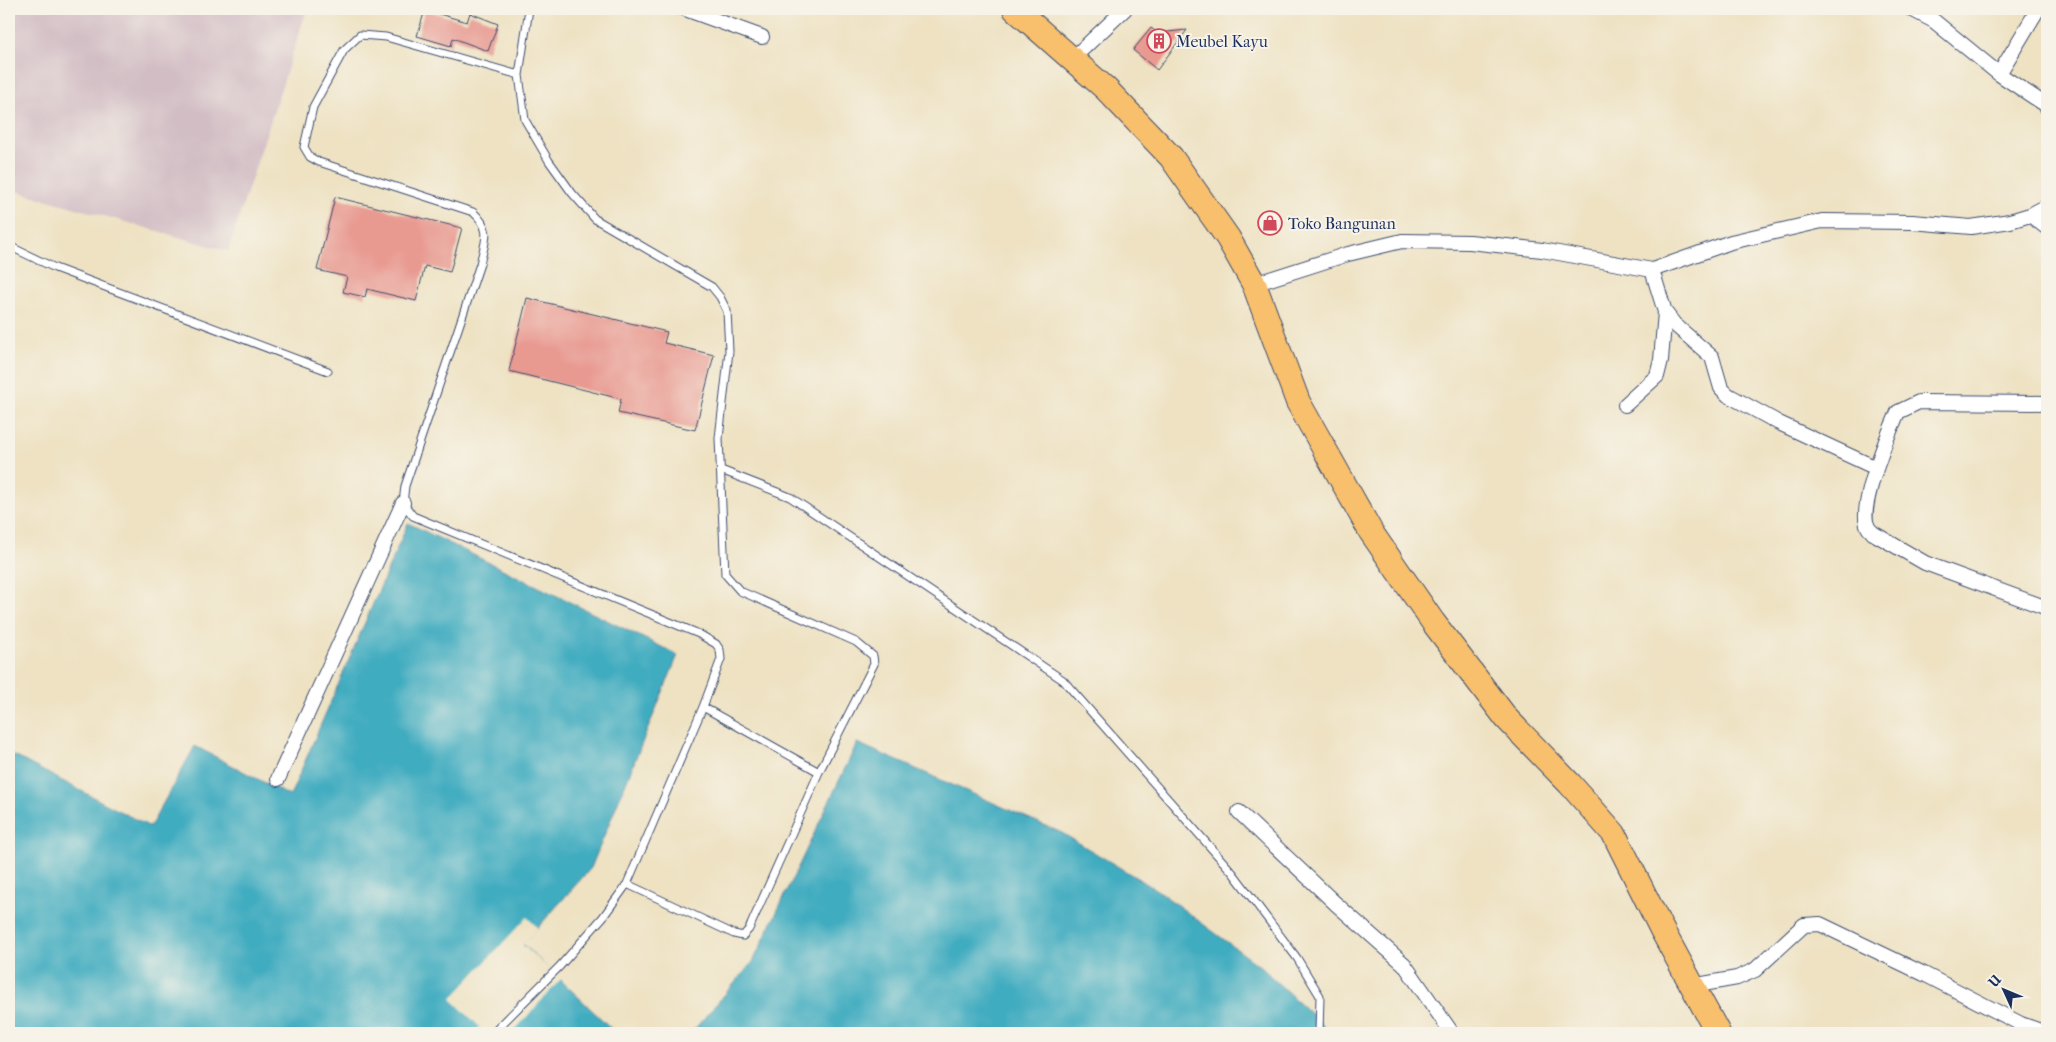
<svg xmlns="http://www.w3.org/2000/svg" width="2056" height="1042" viewBox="0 0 2056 1042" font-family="'IM FELL French Canon',serif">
<rect width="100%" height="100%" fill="#f7f3e8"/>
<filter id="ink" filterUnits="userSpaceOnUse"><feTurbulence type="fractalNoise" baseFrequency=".02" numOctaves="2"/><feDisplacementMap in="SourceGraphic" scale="10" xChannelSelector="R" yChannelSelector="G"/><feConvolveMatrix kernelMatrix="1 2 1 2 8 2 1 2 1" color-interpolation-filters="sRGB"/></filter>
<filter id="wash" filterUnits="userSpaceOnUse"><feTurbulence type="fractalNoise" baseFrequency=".0096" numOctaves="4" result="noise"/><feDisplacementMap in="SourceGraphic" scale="20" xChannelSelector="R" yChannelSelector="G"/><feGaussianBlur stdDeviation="1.12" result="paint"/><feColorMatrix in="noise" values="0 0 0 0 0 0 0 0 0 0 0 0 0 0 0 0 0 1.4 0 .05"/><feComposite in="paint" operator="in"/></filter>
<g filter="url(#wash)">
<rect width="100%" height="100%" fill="#eee2c3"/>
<path fill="#d2bdc5" d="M 9,9 L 307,9 L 228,251 L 9,189 Z"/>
<path fill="#41acc0" stroke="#2e6e8f" d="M 408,523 L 678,655 L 591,868 L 523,944 L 616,1033 L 9,1033 L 9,753 L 150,827 L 195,746 L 290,796 Z
M 857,743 L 1062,833 L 1157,890 L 1261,967 L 1331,1033 L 691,1033 L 753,962 Z"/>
<path fill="#eee2c3" d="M 527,917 L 538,928 L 523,945 L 561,979 L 512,1033 L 474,1033 L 480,1027 L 451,999 Z"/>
<g id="blocks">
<path fill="#e89a91" d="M 425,10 L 467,22 L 470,13 L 498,24 L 488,51 L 453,38 L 451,46 L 417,36 Z
M 1151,28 L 1158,33 L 1187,30 L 1157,70 L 1133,50 Z
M 335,197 L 462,228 L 450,272 L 425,266 L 416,301 L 367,289 L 365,297 L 343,292 L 347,277 L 317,270 Z
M 527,298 L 667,332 L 664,343 L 714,355 L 695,430 L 618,413 L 621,399 L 509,371 Z"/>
</g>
</g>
<g filter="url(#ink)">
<use href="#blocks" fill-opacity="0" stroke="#3b4a6d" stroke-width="1"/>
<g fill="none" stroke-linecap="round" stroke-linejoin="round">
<g stroke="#3b4a6d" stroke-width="9">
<path id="service" d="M 529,9 L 519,75 L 525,120 L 549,161 L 572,193 L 595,219 L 712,287 L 720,297 L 727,311 L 729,351 L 719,438 L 725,574 L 740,591 L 856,642 L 873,656 L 874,664 L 819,772 L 749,929 L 743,936 L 734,934 L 627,884
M 519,75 L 386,37 L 360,35 L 344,50 L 313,107 L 304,147 L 310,157 L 319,162 L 473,212 C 493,230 485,240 480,264 L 405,486 L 403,503 L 413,516 L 699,634 L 716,644 L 720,650 L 721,659 L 703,707
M 9,246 L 55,268 L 328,371
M 721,470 L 790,497 L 1063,680 L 1233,873 L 1297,958 L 1320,996 L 1319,1033
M 493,1033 L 560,966 L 603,917 L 627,884 L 703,707 L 819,772"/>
</g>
<g stroke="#3b4a6d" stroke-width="16">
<path id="minor" d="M 685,9 L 762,37
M 1911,9 L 1934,21 L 1999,74 L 2046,105 L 2047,108
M 1072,59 L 1125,9
M 1999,74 L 2038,9
M 2030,215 L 2047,228
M 1652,270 L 1665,312 L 1674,324 L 1712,357 L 1721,388 L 1728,395 L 1779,423 L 1876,468
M 1254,284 L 1348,254 L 1402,241 L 1470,242 L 1542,250 L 1652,270 L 1731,242 L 1822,221 L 1912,222 L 1971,227 L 2010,221 L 2030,215 L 2047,206
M 2047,403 L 1919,402 L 1898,412 C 1889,432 1857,509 1868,527 C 1869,530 1872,531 1873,533 L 1925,563 L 2047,608
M 1625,405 L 1657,376 L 1661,360 L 1665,312
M 278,779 L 403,503
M 1239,812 L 1336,904 L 1404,964 L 1452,1033
M 1692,986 L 1737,978 L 1755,970 L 1804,925 L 1820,924 L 1924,974 L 2021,1024 L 2046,1033"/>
</g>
<g stroke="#3b4a6d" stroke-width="26">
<path id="trunk" d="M 1015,9 L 1106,89 L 1171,157 L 1228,238 L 1254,284 L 1298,402 L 1371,532 L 1433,622 L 1507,719 L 1570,784 L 1614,834 L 1661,928 L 1718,1033"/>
</g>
<use href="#service" stroke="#fff" stroke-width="7"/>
<use href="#minor" stroke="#fff" stroke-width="14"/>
<use href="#trunk" stroke="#f8bf6c" stroke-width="24"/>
</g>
</g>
<defs>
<g id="building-ring" transform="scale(1.25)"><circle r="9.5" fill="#f7f3e8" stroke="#d1495b" stroke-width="1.5"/><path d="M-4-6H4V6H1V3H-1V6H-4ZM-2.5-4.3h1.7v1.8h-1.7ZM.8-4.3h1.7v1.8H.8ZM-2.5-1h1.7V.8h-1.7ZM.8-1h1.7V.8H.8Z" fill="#d1495b"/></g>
<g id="shop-ring" transform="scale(1.25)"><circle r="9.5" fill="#f7f3e8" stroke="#d1495b" stroke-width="1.5"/><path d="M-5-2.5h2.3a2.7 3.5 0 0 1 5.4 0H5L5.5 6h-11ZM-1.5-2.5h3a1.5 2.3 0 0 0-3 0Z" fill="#d1495b"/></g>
</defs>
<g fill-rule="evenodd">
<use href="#building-ring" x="1159" y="41"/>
<use href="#shop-ring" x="1270" y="223"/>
</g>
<g text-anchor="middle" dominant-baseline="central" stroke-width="4" stroke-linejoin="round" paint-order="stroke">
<g font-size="16" fill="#1b2f5e" stroke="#f7f3e8" text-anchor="start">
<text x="1176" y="41">Meubel Kayu</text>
<text x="1288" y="223">Toko Bangunan</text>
</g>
</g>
<rect width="2056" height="1042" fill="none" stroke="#f7f3e8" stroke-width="30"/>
<g transform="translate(2004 990) rotate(314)" stroke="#f7f3e8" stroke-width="4" paint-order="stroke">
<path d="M0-4L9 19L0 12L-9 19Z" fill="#1b2f5e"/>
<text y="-8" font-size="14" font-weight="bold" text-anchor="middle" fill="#1b2f5e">U</text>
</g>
</svg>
